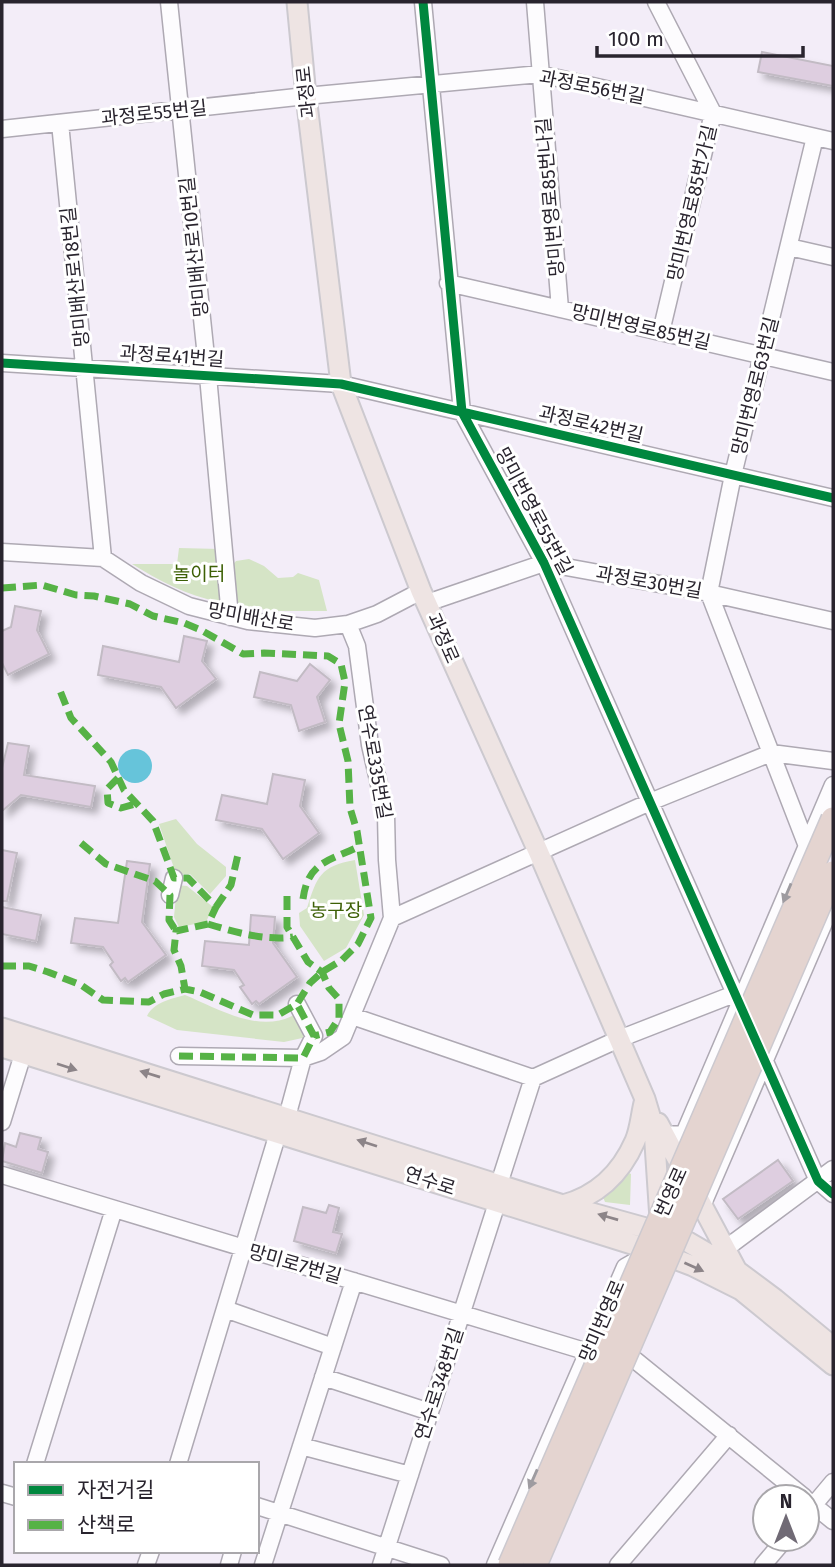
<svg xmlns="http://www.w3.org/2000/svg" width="835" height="1567" viewBox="0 0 835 1567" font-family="'Fira Sans','Noto Sans KR',sans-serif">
<defs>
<filter id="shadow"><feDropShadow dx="6" dy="6" stdDeviation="3.5" flood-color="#0004"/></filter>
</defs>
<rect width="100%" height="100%" fill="#f3edf8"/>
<path fill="#d5e4c6" d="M 179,548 L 220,549 L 225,599 L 219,602 C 186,595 160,581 132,564 L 177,564 Z
M 249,559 L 264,566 L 278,578 L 293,577 L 298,573 L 319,580 L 327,611 L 276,611 L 235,606 L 231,567 L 236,561 Z
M 176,819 L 197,844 L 226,867 L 226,876 L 210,894 L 190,874 L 176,874 L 159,824 Z
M 355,860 L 364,915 L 346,948 L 324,961 L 300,926 L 299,913 L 307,908 C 317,877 320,866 355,860 Z
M 177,885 L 187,886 L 213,907 L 206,922 L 179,927 L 174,917 Z
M 185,995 C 219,1009 259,1034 294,1015 L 307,1037 L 284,1042 L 177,1030 L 147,1016 C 154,1002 171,999 185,995 Z
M 627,1172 L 631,1174 L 630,1205 L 605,1202 L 603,1197 L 615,1187 Z"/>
<path fill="#66c4da" d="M118 766a17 17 0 1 1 34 0a17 17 0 1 1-34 0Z"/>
<path fill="#decee0" stroke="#c2bbc4" stroke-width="2" filter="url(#shadow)" d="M 762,52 L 833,66 L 833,86 L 758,72 Z
M 15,606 L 41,611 L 37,630 L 49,654 L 8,675 L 2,663 L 2,631 L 11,627 Z
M 184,636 L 207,641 L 202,661 L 216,679 L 176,708 L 161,687 L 98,675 L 103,646 L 179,662 Z
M 310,664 L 330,680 L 317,697 L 325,722 L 299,731 L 291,705 L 254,697 L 260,672 L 297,681 Z
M 8,743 L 29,746 L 24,775 L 95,786 L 91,807 L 21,795 L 2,811 L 2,768 Z
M 273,774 L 305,780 L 300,806 L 319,833 L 283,859 L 262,829 L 216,820 L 222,795 L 267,804 Z
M 2,850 L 17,853 L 7,901 L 2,901 Z
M 127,861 L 150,864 L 142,922 L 166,955 L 128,982 L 125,978 L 121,981 L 110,965 L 113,962 L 103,947 L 71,943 L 75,918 L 118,923 Z
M 2,907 L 41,915 L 36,941 L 2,934 Z
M 251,915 L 275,917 L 273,943 L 297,977 L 259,1004 L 256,1001 L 252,1004 L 240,987 L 244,985 L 234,970 L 202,966 L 205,941 L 249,945 Z
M 20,1133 L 41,1138 L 38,1149 L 48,1152 L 42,1173 L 2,1161 L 5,1143 L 16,1147 Z
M 778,1160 L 793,1181 L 738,1219 L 723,1199 Z
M 329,1205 L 339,1208 L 333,1232 L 342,1234 L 336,1253 L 294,1241 L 303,1207 L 326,1213 Z"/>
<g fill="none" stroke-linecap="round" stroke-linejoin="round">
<g stroke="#aea9b3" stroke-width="19">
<path id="minor" d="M 169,2 L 208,376 L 230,617
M 423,2 L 462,412 L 544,563 L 818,1181 L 833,1194
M 535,2 L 560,309
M 656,2 L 713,113 L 661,332
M 60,123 L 103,558
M 2,129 L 306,96 L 540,74 L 833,141
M 815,137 L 733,475 L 709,593 L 831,908
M 789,247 L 833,257
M 448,283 L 833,372
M 2,363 L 341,384 L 833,498
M 2,552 L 103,558 L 141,583 L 189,606 L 248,621 L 315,628 L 348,624 L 377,614 L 421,591
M 427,603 L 544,563 L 709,593 L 833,621
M 170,895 L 174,878
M 392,918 L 650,802 L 771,753 L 833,761
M 352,1016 L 533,1078 L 619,1039 L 742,991
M 179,1056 L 303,1058 L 314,1036 L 297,1004
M 287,1117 L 303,1058 L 321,1052 L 343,1037 L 392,918 L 387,860 L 386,815 L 370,745 L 357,646 L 348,624
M 2,1122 L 23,1054
M 664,1135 L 684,1134 L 833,785
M 2,1175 L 588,1352
M 499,1184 L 533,1078
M 702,1206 L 833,902
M 725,1249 L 833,1169
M 225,1309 L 333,1347
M 617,1349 L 635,1360 L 804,1497
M 323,1377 L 430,1412
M 301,1446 L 410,1475
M 35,1464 L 114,1209
M 178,1464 L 278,1133
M 2,1493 L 16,1497
M 807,1500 L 833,1521
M 257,1506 L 441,1565
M 807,1513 L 833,1482
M 146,1565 L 151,1551
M 229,1565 L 233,1551
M 263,1565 L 354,1281
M 381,1565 L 497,1203
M 495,1565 L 625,1267 L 646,1255
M 618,1565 L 729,1435
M 763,1565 L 785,1539"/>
</g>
<g stroke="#ccc9cf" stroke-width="23">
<path id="major" d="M 297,2 L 306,96 L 341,384 L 421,591 L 538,851 L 645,1099 L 654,1129 L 660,1219
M 2,1028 L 563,1205 L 660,1232 L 688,1242 L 736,1270 L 775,1299 L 833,1347
M 2,1047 L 654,1251 L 693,1266 L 741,1290 L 833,1365
M 658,1123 L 736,1269
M 563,1205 C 597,1196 621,1173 635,1141 C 640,1130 641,1115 644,1103"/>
</g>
<use href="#minor" stroke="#fdfcfe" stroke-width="16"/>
<use href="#major" stroke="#eee4e3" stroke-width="19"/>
<g stroke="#ccc9cf" stroke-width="26" stroke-linecap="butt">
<path id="highway-bridge" d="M 510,1565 L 833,819
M 535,1565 L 833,873"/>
</g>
<use href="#highway-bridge" stroke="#e4d4d0" stroke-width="23"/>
<path stroke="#56b246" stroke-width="7" stroke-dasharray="14 7" stroke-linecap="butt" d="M 2,588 L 42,585 L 76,595 L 94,596 L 130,604 L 153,616 L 184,623 L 201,630 L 243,654 L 264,653 L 328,656 L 341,664 L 345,682 L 339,724 L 348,761 L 350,808 L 357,831 L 371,918 L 358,944 L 342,960 L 322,972 L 310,983 L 297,1004 L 278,1015 L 253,1015 L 200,992 L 185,989
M 118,778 L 107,789 L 108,803 L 121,808 L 135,804
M 81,843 L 106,864 L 155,881 L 170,895 L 169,920 L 176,931
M 287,896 L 287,927 L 308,962 L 322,972 L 329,988 L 339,999 L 339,1018 L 330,1032 L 314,1036
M 303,899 C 308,861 330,861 360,846
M 216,907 L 231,885 L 239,850
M 208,924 C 234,932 266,941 293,937
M 2,966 L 29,966 L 48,972 L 81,985 L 103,1000 L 149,1002 L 164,994 L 185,989 L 181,966 L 174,950 L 176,931 L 208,924 L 216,907 L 188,878 L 174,878 L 153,821 L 124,790 L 111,762 L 71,718 L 59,688
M 179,1056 L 303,1058 L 314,1036 L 297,1004"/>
<g stroke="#fff" stroke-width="13">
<path id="cycleway" d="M 423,2 L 462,412 L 544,563 L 818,1181 L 833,1194
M 2,363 L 341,384 L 833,498"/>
</g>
<use href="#cycleway" stroke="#00873e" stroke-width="9"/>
</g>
<defs><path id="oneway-solid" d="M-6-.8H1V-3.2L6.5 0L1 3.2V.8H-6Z" transform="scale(1.75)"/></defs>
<g fill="#9e9ba0">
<use href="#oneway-solid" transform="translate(787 893) rotate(113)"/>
<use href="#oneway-solid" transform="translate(533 1479) rotate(114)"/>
</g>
<g fill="#8c8488">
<use href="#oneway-solid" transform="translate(67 1067) rotate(18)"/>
<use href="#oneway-solid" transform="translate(150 1074) rotate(-163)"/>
<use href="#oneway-solid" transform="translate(367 1143) rotate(-162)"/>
<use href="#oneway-solid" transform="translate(608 1217) rotate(-164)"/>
<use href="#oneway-solid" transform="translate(694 1267) rotate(24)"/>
</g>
<g text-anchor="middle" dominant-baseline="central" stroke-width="6" stroke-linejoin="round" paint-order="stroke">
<g font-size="19" fill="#29242e" stroke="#fff">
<text transform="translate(592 87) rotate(11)">과정로56번길</text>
<text transform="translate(306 92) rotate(-96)">과정로</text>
<text transform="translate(154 113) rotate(-6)">과정로55번길</text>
<text transform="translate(550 197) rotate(-95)">망미번영로85번나길</text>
<text transform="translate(692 203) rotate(-77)">망미번영로85번가길</text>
<text transform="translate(194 247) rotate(-96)">망미배산로10번길</text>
<text transform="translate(75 277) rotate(-96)">망미배산로18번길</text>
<text transform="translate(641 327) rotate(13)">망미번영로85번길</text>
<text transform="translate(172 356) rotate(4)">과정로41번길</text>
<text transform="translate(755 386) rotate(-76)">망미번영로63번길</text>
<text transform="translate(591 424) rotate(13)">과정로42번길</text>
<text transform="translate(534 511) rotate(62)">망미번영로55번길</text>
<text transform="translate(649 582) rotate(10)">과정로30번길</text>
<text transform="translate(251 617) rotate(10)">망미배산로</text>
<text transform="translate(443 638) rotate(66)">과정로</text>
<text transform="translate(375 762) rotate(80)">연수로335번길</text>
<text transform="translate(430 1181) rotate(18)">연수로</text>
<text transform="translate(671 1192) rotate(-66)">번영로</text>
<text transform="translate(295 1264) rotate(16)">망미로7번길</text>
<text transform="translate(602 1321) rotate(-67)">망미번영로</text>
<text transform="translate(439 1384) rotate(-72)">연수로348번길</text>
</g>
<g font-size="19" fill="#3d6006" stroke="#fff">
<text x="199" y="573">놀이터</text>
<text x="336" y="910">농구장</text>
</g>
</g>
<rect width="835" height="1567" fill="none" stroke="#29242e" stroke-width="7"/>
<rect x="14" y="1462" width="245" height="91" fill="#ffffff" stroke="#a9a7ab" stroke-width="2"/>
<rect x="28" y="1485" width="35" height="10" fill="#00873e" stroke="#a9a7ab" stroke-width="2"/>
<text x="77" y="1497" font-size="21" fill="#29242e">자전거길</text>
<rect x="28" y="1520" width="35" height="10" fill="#56b246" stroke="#a9a7ab" stroke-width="2"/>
<text x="77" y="1532" font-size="21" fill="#29242e">산책로</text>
<g transform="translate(786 1518)"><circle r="33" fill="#ffffff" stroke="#a9a7ab" stroke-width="2"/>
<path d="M0-5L12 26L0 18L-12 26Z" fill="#706a75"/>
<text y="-10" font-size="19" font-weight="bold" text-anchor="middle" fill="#29242e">N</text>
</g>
<path d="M597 46v10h206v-10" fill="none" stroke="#29242e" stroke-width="3.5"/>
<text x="608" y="46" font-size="21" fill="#29242e" stroke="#ffffff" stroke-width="5" paint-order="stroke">100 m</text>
</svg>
